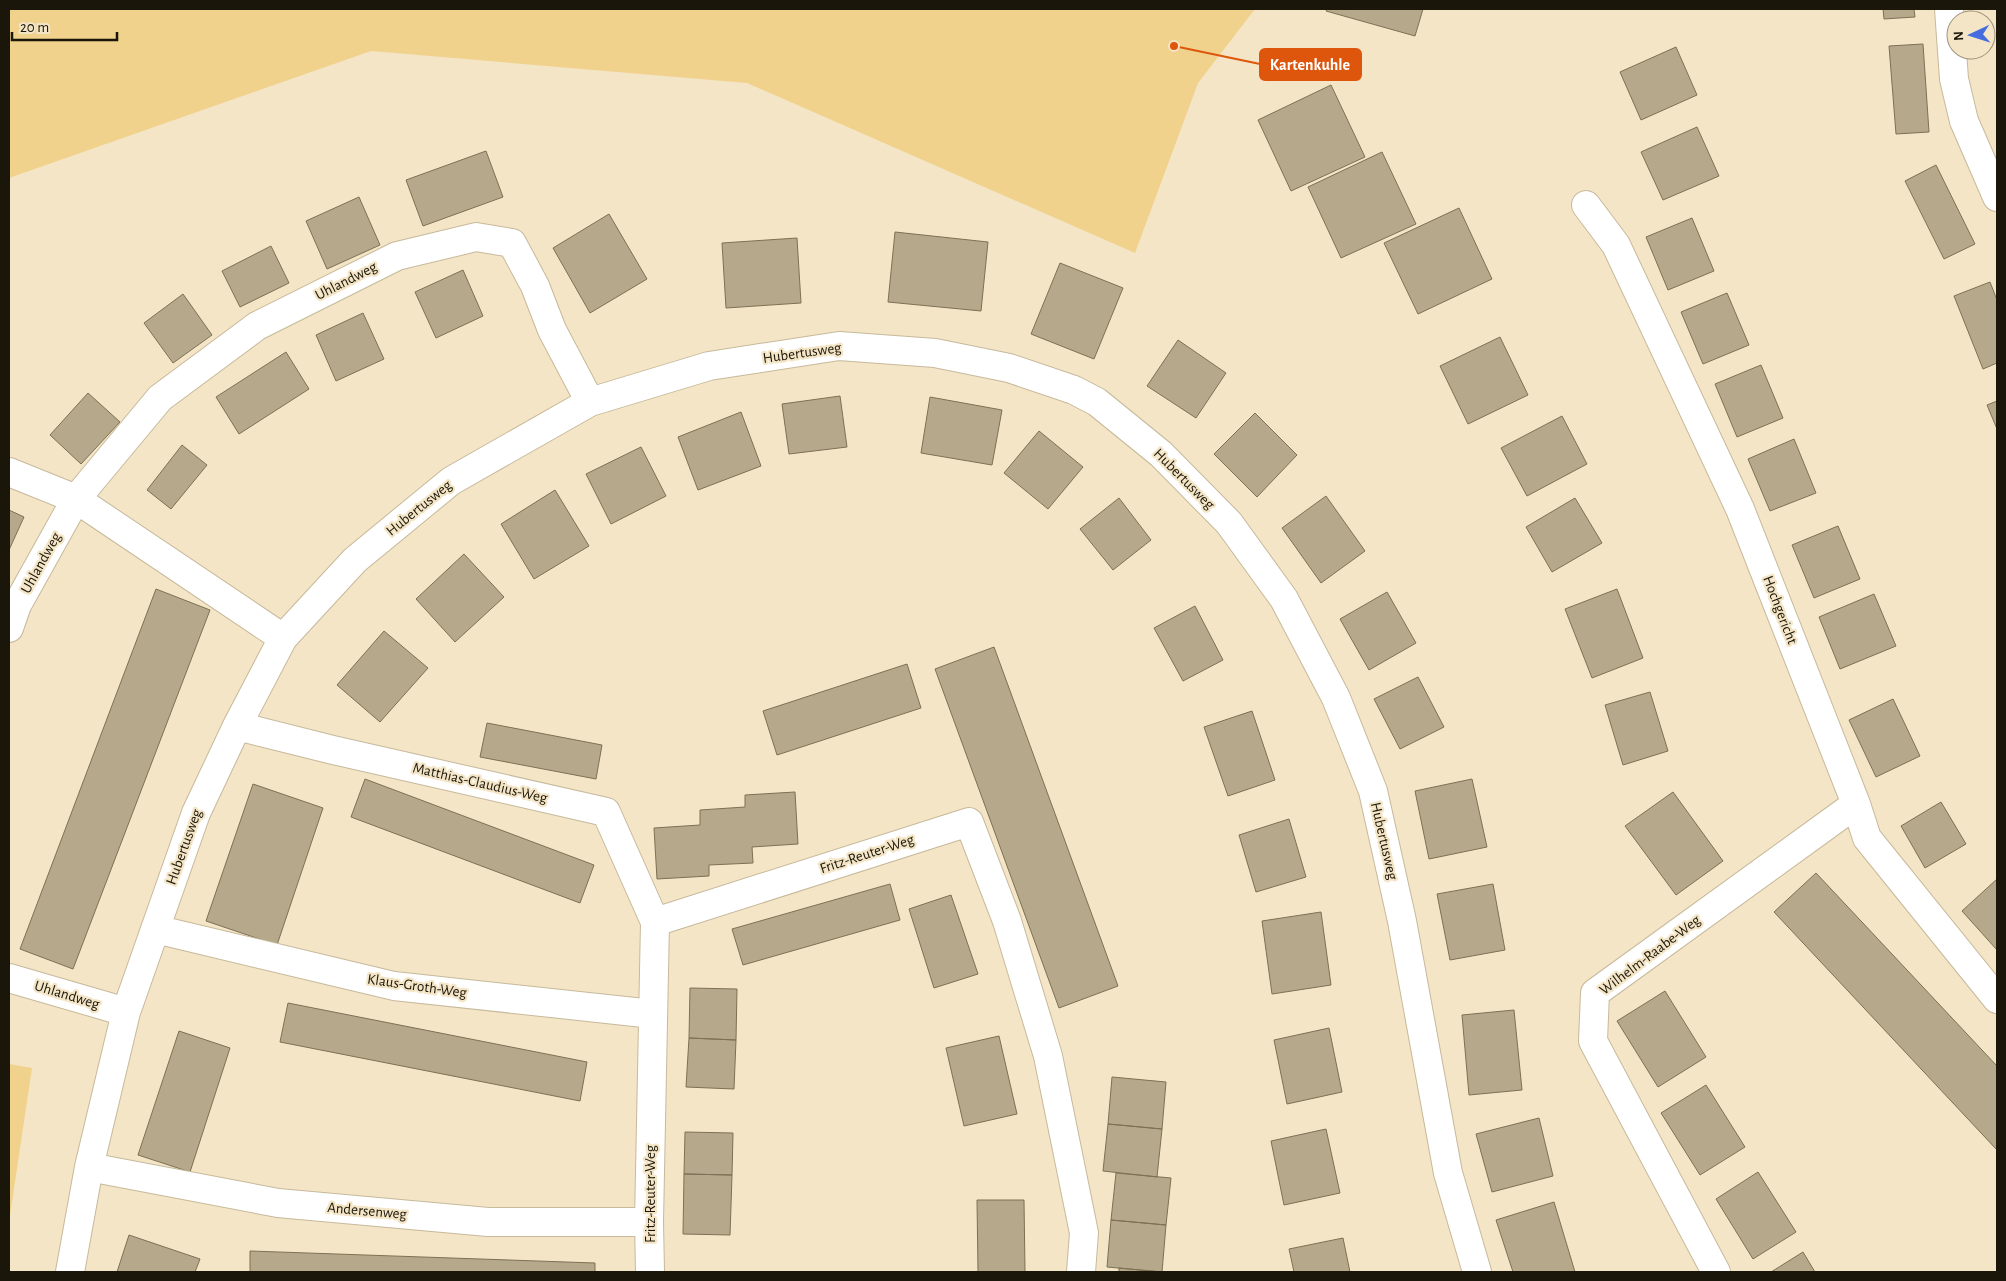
<svg xmlns="http://www.w3.org/2000/svg" width="2006" height="1281" viewBox="0 0 2006 1281" font-family="'Alegreya Sans',sans-serif">
<rect width="100%" height="100%" fill="#f3e5c6"/>
<path fill="#f0d28c" d="M 9,9 L 1255,9 L 1198,83 L 1135,253 L 747,83 L 371,51 L 9,178 Z
M 9,1064 L 32,1068 L 9,1222 Z"/>
<path fill="#b6a98b" stroke="#7d7054" d="M 1327,9 L 1423,9 L 1415,36 L 1326,11 Z
M 1883,9 L 1914,9 L 1915,17 L 1884,19 Z
M 1923,44 L 1929,132 L 1896,134 L 1889,46 Z
M 1676,47 L 1697,95 L 1641,120 L 1620,72 Z
M 1331,85 L 1365,157 L 1291,191 L 1258,120 Z
M 1697,127 L 1719,176 L 1663,200 L 1641,152 Z
M 486,151 L 503,197 L 423,226 L 406,180 Z
M 1382,152 L 1416,224 L 1341,258 L 1308,187 Z
M 1936,165 L 1975,244 L 1944,259 L 1905,181 Z
M 359,197 L 380,245 L 327,269 L 306,221 Z
M 1459,208 L 1492,279 L 1418,314 L 1384,243 Z
M 609,214 L 647,279 L 590,313 L 553,248 Z
M 1692,218 L 1714,271 L 1668,290 L 1646,237 Z
M 895,232 L 988,242 L 981,311 L 888,302 Z
M 797,238 L 801,303 L 726,308 L 722,243 Z
M 271,246 L 289,283 L 240,307 L 222,271 Z
M 1060,263 L 1123,288 L 1094,359 L 1031,334 Z
M 463,270 L 483,316 L 436,338 L 415,292 Z
M 1990,282 L 1997,300 L 1997,363 L 1983,369 L 1954,296 Z
M 1727,293 L 1749,345 L 1703,364 L 1681,312 Z
M 183,294 L 212,335 L 173,363 L 144,323 Z
M 363,313 L 384,359 L 336,381 L 316,335 Z
M 1500,337 L 1528,395 L 1468,424 L 1440,366 Z
M 1178,340 L 1226,373 L 1196,418 L 1147,386 Z
M 286,352 L 309,389 L 239,434 L 216,397 Z
M 1761,365 L 1783,418 L 1737,437 L 1715,384 Z
M 88,393 L 120,422 L 81,464 L 50,435 Z
M 840,396 L 847,447 L 789,454 L 782,404 Z
M 930,397 L 1002,410 L 992,465 L 921,453 Z
M 1997,401 L 1997,429 L 1987,405 Z
M 741,412 L 761,466 L 698,490 L 678,437 Z
M 1255,413 L 1297,455 L 1257,497 L 1214,454 Z
M 1562,416 L 1587,464 L 1527,496 L 1501,448 Z
M 1039,431 L 1083,467 L 1048,509 L 1004,473 Z
M 1794,439 L 1816,493 L 1770,511 L 1748,459 Z
M 182,445 L 207,465 L 171,509 L 147,490 Z
M 641,447 L 666,496 L 611,524 L 586,474 Z
M 555,490 L 589,546 L 534,579 L 501,524 Z
M 1326,496 L 1365,551 L 1321,583 L 1282,528 Z
M 1119,498 L 1151,540 L 1113,570 L 1080,529 Z
M 1575,498 L 1602,543 L 1552,572 L 1526,527 Z
M 9,510 L 24,517 L 9,550 Z
M 1838,526 L 1860,579 L 1814,598 L 1792,545 Z
M 464,554 L 504,597 L 455,642 L 416,599 Z
M 156,589 L 210,610 L 73,969 L 20,949 Z
M 1617,589 L 1643,658 L 1592,678 L 1565,609 Z
M 1387,592 L 1416,643 L 1369,670 L 1340,619 Z
M 1874,594 L 1896,646 L 1840,669 L 1819,617 Z
M 1195,606 L 1223,660 L 1183,681 L 1154,628 Z
M 384,631 L 428,668 L 380,722 L 337,685 Z
M 994,647 L 1118,986 L 1059,1008 L 935,669 Z
M 907,664 L 921,708 L 777,755 L 763,711 Z
M 1418,677 L 1444,727 L 1400,749 L 1374,699 Z
M 1650,692 L 1668,751 L 1623,765 L 1605,705 Z
M 1893,699 L 1920,756 L 1876,777 L 1849,720 Z
M 1252,711 L 1275,780 L 1228,796 L 1204,727 Z
M 487,723 L 602,745 L 596,779 L 480,757 Z
M 365,779 L 594,865 L 580,903 L 351,817 Z
M 1472,779 L 1487,847 L 1429,859 L 1415,791 Z
M 253,784 L 323,808 L 277,945 L 206,921 Z
M 795,792 L 798,844 L 752,847 L 753,863 L 709,865 L 709,876 L 657,879 L 654,828 L 700,825 L 700,810 L 745,807 L 745,795 Z
M 1673,792 L 1723,861 L 1676,895 L 1625,826 Z
M 1941,802 L 1966,844 L 1925,868 L 1901,826 Z
M 1289,819 L 1306,877 L 1256,892 L 1239,835 Z
M 1816,873 L 1997,1066 L 1997,1150 L 1774,912 Z
M 1997,879 L 1997,950 L 1962,911 Z
M 890,884 L 900,920 L 743,965 L 732,929 Z
M 1493,884 L 1505,950 L 1450,960 L 1437,894 Z
M 951,895 L 978,974 L 934,988 L 909,909 Z
M 1321,912 L 1331,985 L 1272,994 L 1262,921 Z
M 690,988 L 737,989 L 736,1040 L 689,1038 Z
M 1665,991 L 1706,1057 L 1658,1087 L 1617,1021 Z
M 288,1003 L 587,1062 L 580,1101 L 280,1042 Z
M 1514,1010 L 1522,1090 L 1469,1095 L 1462,1015 Z
M 1329,1028 L 1342,1092 L 1287,1104 L 1274,1040 Z
M 179,1031 L 230,1048 L 190,1172 L 138,1155 Z
M 999,1036 L 1017,1114 L 964,1126 L 946,1048 Z
M 689,1038 L 736,1040 L 734,1089 L 686,1087 Z
M 1112,1077 L 1166,1082 L 1162,1129 L 1108,1124 Z
M 1706,1085 L 1745,1147 L 1700,1175 L 1661,1113 Z
M 1539,1118 L 1553,1176 L 1492,1192 L 1476,1134 Z
M 1108,1124 L 1162,1129 L 1157,1177 L 1103,1171 Z
M 1326,1129 L 1340,1193 L 1284,1205 L 1271,1141 Z
M 685,1132 L 733,1133 L 732,1175 L 684,1174 Z
M 1758,1172 L 1796,1232 L 1753,1259 L 1716,1199 Z
M 1116,1173 L 1171,1178 L 1166,1225 L 1111,1220 Z
M 684,1174 L 732,1175 L 730,1235 L 683,1234 Z
M 977,1200 L 1024,1200 L 1025,1272 L 978,1272 Z
M 1554,1202 L 1575,1272 L 1513,1272 L 1496,1220 Z
M 1111,1220 L 1166,1225 L 1162,1272 L 1107,1267 Z
M 129,1235 L 200,1259 L 195,1272 L 117,1272 Z
M 1343,1238 L 1350,1272 L 1294,1272 L 1289,1249 Z
M 250,1251 L 595,1263 L 595,1272 L 250,1272 Z
M 1803,1252 L 1815,1272 L 1771,1272 Z
M 1119,1268 L 1162,1272 L 1163,1272 L 1119,1272 Z"/>
<g fill="none" stroke-linecap="round" stroke-linejoin="round">
<g stroke="#c7b99b" stroke-width="30">
<path id="street" d="M 1949,9 L 1954,79 L 1964,121 L 1997,197
M 1586,205 L 1616,245 L 1740,509 L 1856,804 L 1867,838 L 1997,999
M 9,472 L 76,499 L 283,638
M 9,628 L 17,605 L 76,499 L 160,398 L 257,326 L 397,256 L 476,237 L 512,243 L 535,286 L 552,330 L 590,402
M 237,726 L 333,750 L 606,812 L 655,922
M 155,929 L 394,986 L 653,1014
M 9,978 L 126,1012
M 89,1167 L 278,1203 L 488,1222 L 649,1222
M 70,1272 L 89,1167 L 126,1012 L 196,813 L 237,726 L 283,638 L 355,560 L 451,481 L 590,402 L 709,366 L 839,346 L 935,353 L 1009,368 L 1074,390 L 1097,402 L 1161,454 L 1229,523 L 1284,599 L 1336,698 L 1373,791 L 1402,921 L 1448,1173 L 1477,1272
M 650,1272 L 649,1222 L 655,922 L 969,822 L 1007,921 L 1048,1056 L 1084,1233 L 1081,1272
M 1716,1272 L 1593,1041 L 1595,993 L 1856,804"/>
</g>
<use href="#street" stroke="#fff" stroke-width="28"/>
</g>
<g text-anchor="middle" dominant-baseline="central" stroke-width="4.5" stroke-linejoin="round" paint-order="stroke">
<g font-size="15" fill="#1b160a" stroke="#f3e5c6">
<text transform="translate(346 281) rotate(-27)">Uhlandweg</text>
<text transform="translate(802 353) rotate(-8)">Hubertusweg</text>
<text transform="translate(1184 479) rotate(45)">Hubertusweg</text>
<text transform="translate(419 508) rotate(-39)">Hubertusweg</text>
<text transform="translate(41 563) rotate(-61)">Uhlandweg</text>
<text transform="translate(1780 610) rotate(69)">Hochgericht</text>
<text transform="translate(480 783) rotate(13)">Matthias-Claudius-Weg</text>
<text transform="translate(1384 841) rotate(77)">Hubertusweg</text>
<text transform="translate(184 847) rotate(-70)">Hubertusweg</text>
<text transform="translate(867 854) rotate(-18)">Fritz-Reuter-Weg</text>
<text transform="translate(1650 955) rotate(-37)">Wilhelm-Raabe-Weg</text>
<text transform="translate(417 986) rotate(8)">Klaus-Groth-Weg</text>
<text transform="translate(67 995) rotate(17)">Uhlandweg</text>
<text transform="translate(650 1194) rotate(-90)">Fritz-Reuter-Weg</text>
<text transform="translate(367 1211) rotate(5)">Andersenweg</text>
</g>
</g>
<path fill="none" stroke="#de560c" stroke-width="2" d="M1174 46L1260 64"/>
<circle fill="#de560c" stroke="#f3e5c6" stroke-width="2" cx="1174" cy="46" r="5"/>
<rect fill="#de560c" stroke="#de560c" stroke-width="2" x="1260" y="49" width="101" height="31" rx="5"/>
<g font-size="16" text-anchor="middle" font-weight="bold" fill="#fff">
<text x="1310" y="70">Kartenkuhle</text>
</g>
<rect width="2006" height="1281" fill="none" stroke="#1b160a" stroke-width="20"/>
<g transform="translate(1971 35) rotate(266)"><circle r="24" fill="#f3e5c6" stroke="#9d927b"/>
<path d="M0-4L9 19L0 12L-9 19Z" fill="#466cdf"/>
<text y="-8" font-size="14" font-weight="bold" text-anchor="middle" fill="#1b160a">N</text>
</g>
<path d="M12 32v8h105v-8" fill="none" stroke="#1b160a" stroke-width="2.5"/>
<text x="20" y="32" font-size="15" fill="#1b160a" stroke="#f3e5c6" stroke-width="4" paint-order="stroke">20 m</text>
</svg>
